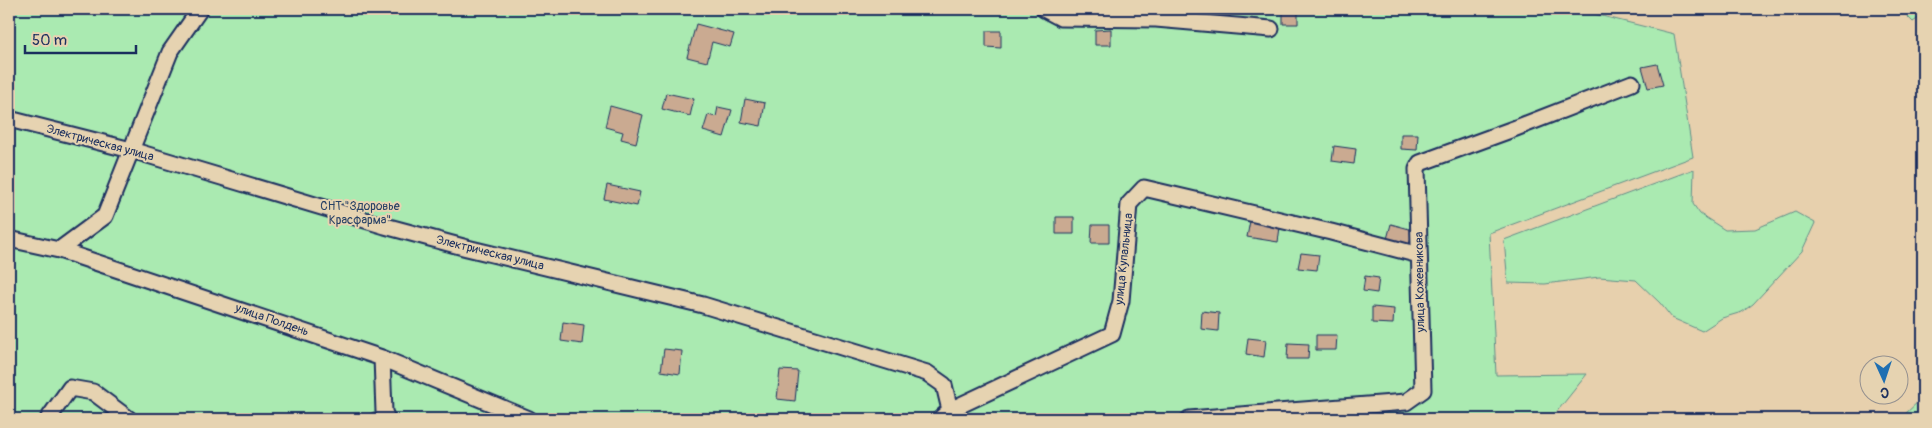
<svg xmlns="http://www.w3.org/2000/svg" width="1932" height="428" viewBox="0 0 1932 428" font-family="Pangolin,sans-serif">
<rect width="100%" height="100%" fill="#e7d0ad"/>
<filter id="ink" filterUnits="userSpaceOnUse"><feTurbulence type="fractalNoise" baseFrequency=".02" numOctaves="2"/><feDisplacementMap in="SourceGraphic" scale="10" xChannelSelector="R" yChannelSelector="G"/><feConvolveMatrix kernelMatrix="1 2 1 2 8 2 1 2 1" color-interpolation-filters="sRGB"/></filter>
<g filter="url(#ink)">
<path fill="#aaeab1" stroke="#628c88" d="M 9,9 L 1593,9 L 1594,14 L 1674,34 L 1693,157 L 1489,233 L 1496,375 L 1587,374 L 1551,419 L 9,419 Z
M 1900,9 L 1923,9 L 1923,15 L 1913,22 Z
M 1694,169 L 1693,204 L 1700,214 L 1725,230 L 1755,229 L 1795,212 L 1815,223 L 1802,251 L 1753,304 L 1742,312 L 1722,318 L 1702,331 L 1672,318 L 1660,303 L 1636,280 L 1599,277 L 1545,284 L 1508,283 L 1504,240 Z
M 1923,397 L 1923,419 L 1900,419 L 1902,417 Z"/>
<path fill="#caaa91" stroke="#1b2f5e" d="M 1214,9 L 1230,9 L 1230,16 L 1214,16 Z
M 1283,9 L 1298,9 L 1298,24 L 1283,24 Z
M 696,24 L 734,34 L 730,47 L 712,42 L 707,62 L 687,57 Z
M 1111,29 L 1111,45 L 1095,45 L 1095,30 Z
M 986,31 L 1001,31 L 1001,48 L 986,47 Z
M 1657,64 L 1663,85 L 1648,88 L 1642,67 Z
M 666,93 L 694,99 L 690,116 L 662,109 Z
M 745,99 L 765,103 L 761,126 L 741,122 Z
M 610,106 L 643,115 L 636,143 L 621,139 L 623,132 L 605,127 Z
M 718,107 L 732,110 L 724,137 L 703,131 L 708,115 L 716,117 Z
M 1401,134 L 1418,134 L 1417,150 L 1401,149 Z
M 1334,146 L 1356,149 L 1354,164 L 1332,161 Z
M 607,185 L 640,192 L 637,206 L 604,199 Z
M 1056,217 L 1074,217 L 1074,234 L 1056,234 Z
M 1250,221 L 1280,227 L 1278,242 L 1247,237 Z
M 1391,224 L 1413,230 L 1409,245 L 1387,239 Z
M 1092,225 L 1109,225 L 1109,243 L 1091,243 Z
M 1301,253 L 1319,255 L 1317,270 L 1298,268 Z
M 1365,276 L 1379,278 L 1377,293 L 1363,291 Z
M 1372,307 L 1394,309 L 1393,324 L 1372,323 Z
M 1202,311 L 1219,313 L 1218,331 L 1201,329 Z
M 563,322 L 584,325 L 582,344 L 561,341 Z
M 1316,335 L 1337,335 L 1336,350 L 1316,350 Z
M 1248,338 L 1266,340 L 1264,357 L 1246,354 Z
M 1288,343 L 1309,344 L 1308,359 L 1287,359 Z
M 664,349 L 682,351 L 680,374 L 661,371 Z
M 780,370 L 798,371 L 795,401 L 777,399 Z
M 374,412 L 377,419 L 361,419 L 361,418 Z"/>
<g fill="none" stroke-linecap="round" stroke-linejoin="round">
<g stroke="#1b2f5e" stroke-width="19">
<path id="minor" d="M 1044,9 L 1061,18 L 1156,19 L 1271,29
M 9,119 L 131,150 L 385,226 L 467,248 L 703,305 L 927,373 L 944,385 L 950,410
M 9,239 L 59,250 L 382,358 L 529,419
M 59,250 L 105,216 L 170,52 L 200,9
M 382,358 L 384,412 L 387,419
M 48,419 L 70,388 L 93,392 L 129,419
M 940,419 L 950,410 L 1112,334 L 1121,301 L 1129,204 L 1144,188 L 1331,232 L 1419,255
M 1189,419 L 1406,402 L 1423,390 L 1417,169 L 1420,163 L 1516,128 L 1632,83"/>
</g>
<use href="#minor" stroke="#e6d3b1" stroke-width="15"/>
</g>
</g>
<g text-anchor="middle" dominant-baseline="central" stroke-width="4" stroke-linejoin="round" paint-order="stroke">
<g font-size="12" fill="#1b2f5e" stroke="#e6d3b1">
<text transform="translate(100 143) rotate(15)">Электрическая улица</text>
<text transform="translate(490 253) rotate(14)">Электрическая улица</text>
<text transform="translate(1124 259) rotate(-84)">улица Купальница</text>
<text transform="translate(1420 282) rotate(-91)">улица Кожевникова</text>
<text transform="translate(272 320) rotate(19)">улица Полдень</text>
</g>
<g font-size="12" fill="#294266" stroke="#e6d3b1">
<text x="360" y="206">СНТ "Здоровье<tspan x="360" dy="14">Красфарма"</tspan></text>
</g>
</g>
<rect width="1932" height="428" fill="none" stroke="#e6d3b1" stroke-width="30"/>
<rect x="15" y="15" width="1902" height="398" fill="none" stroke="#1b2f5e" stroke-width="2" filter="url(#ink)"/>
<g transform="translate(1884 380) rotate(177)"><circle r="24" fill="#e6d3b1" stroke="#959190"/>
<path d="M0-4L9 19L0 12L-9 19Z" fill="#1f6fb2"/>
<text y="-8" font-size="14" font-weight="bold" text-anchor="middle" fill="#1b2f5e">С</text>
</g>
<path d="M25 45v8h111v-8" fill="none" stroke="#1b2f5e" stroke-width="2.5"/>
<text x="32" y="45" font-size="15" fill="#1b2f5e" stroke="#e6d3b1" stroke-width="4" paint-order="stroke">50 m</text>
</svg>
